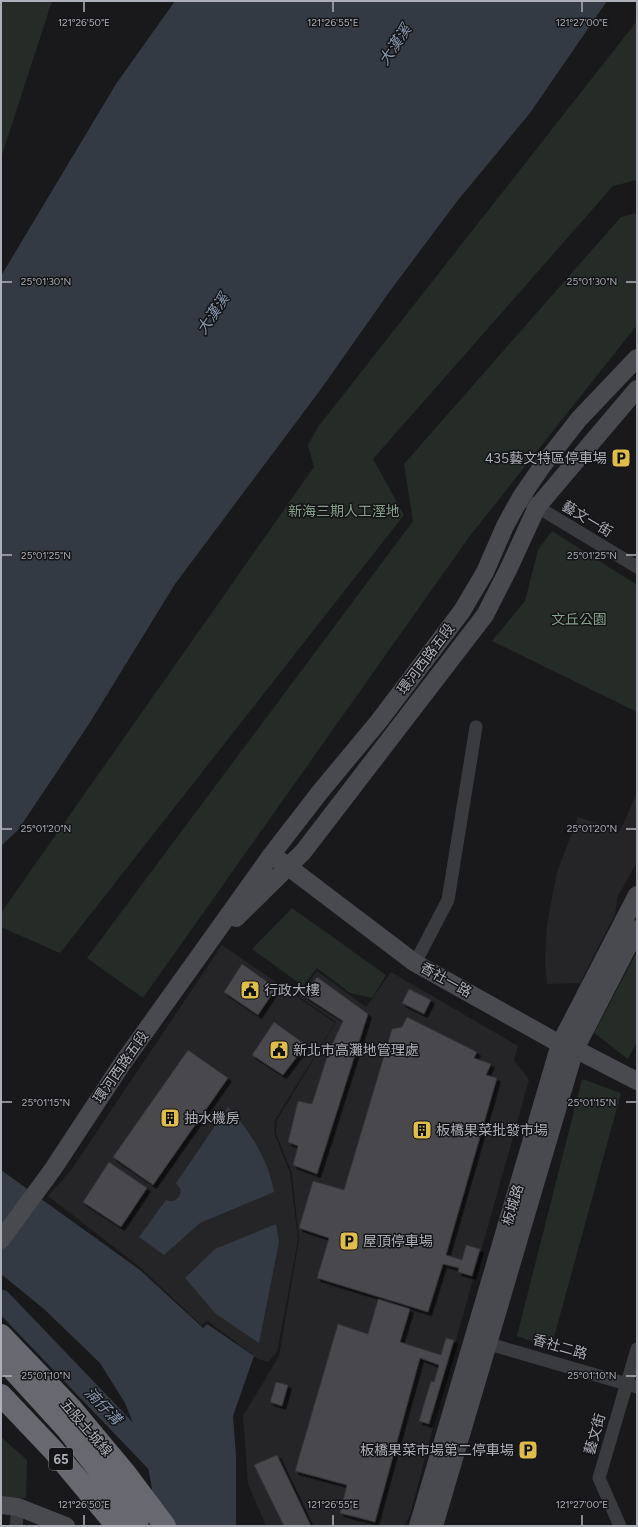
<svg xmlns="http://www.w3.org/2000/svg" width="638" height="1527" viewBox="0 0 638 1527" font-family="Figtree,'Noto Sans TC',sans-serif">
<defs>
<filter id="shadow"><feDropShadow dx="3.5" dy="3.5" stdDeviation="0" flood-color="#0009"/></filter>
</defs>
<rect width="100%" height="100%" fill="#19191b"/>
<path fill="#252528" d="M 637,793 L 637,862 L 618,896 L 615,914 L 580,983 L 547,984 L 545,960 L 547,924 L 557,872 L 578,817 L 620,831 Z
M 222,945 L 335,1023 L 275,1120 L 274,1133 L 290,1173 L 298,1240 L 277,1352 L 268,1362 L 258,1359 L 208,1321 L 201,1325 L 141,1268 L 48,1196 L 71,1170 Z
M 317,971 L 366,1007 L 391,972 L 518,1046 L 514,1060 L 529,1080 L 458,1333 L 410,1515 L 404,1526 L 266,1526 L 248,1484 L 243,1416 L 279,1356 L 299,1240 L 292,1173 L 276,1133 L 277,1120 L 336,1022 L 298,996 Z"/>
<path fill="#252c27" d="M 1,1 L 52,1 L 1,158 Z
M 637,21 L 637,180 L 613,186 L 373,459 L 404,515 L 60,953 L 1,927 L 1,913 L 314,467 L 308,445 L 318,427 Z
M 637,213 L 637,325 L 469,537 L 143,998 L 87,958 L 413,521 L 404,464 L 621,217 Z
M 552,531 L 637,585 L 637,712 L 492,641 L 525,601 L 538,550 Z
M 292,908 L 386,975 L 372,998 L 350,993 L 317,968 L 303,986 L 252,949 Z
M 637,952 L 637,1042 L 628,1059 L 594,1033 Z
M 582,1079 L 621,1093 L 551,1348 L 517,1336 Z
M 1,1437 L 27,1460 L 26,1498 L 1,1497 Z"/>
<path fill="#343a43" d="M 175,1 L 607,1 L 530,113 L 458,200 L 390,291 L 321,389 L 175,584 L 89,724 L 18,830 L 1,846 L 1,276 L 116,84 Z
M 228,1107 C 251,1132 268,1159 274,1192 L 200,1223 L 164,1255 L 139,1237 L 166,1200 C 174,1204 180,1198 181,1190 L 176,1183 Z
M 1,1170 L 140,1270 L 203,1328 L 207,1324 L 254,1356 L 233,1416 L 236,1456 L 236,1526 L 177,1526 L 153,1495 L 146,1455 L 125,1403 L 100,1363 L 44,1309 L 1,1274 Z
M 276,1224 L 279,1242 L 259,1343 L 215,1313 L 185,1278 L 215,1249 Z"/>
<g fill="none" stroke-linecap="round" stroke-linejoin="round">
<path stroke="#343a43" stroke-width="21" d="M 1,1300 L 162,1468"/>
</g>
<path fill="#48494d" stroke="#343337" filter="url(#shadow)" d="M 242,964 L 276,988 L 258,1015 L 224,992 Z
M 317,977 L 368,1014 L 317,1174 L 293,1165 L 298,1146 L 288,1142 L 298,1101 L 312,1104 L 329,1051 L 343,1021 L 303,995 Z
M 409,989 L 431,1000 L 424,1014 L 402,1003 Z
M 407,1017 L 477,1052 L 474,1058 L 491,1064 L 486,1075 L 497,1078 L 446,1255 L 462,1260 L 466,1245 L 480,1249 L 472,1276 L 458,1272 L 459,1268 L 443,1264 L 428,1312 L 317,1278 L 329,1238 L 299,1228 L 313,1181 L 344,1190 L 392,1029 L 402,1027 Z
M 274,1022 L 306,1045 L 283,1075 L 252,1055 Z
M 188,1050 L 228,1078 L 153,1185 L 113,1157 Z
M 109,1162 L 147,1188 L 121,1227 L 83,1202 Z
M 378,1299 L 410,1309 L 400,1342 L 441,1355 L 446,1338 L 454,1340 L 429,1424 L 419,1421 L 431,1381 L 434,1382 L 439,1365 L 420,1358 L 375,1522 L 340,1513 L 347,1485 L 295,1471 L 338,1324 L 368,1334 Z
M 276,1382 L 288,1385 L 282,1406 L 270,1402 Z
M 277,1455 L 311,1526 L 284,1526 L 254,1465 Z"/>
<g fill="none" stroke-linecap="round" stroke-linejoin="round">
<path stroke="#3a3b3f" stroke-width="13" d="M 521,497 L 637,567
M 415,963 L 448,900 L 476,727
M 479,1341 L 637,1387
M 16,1526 L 18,1507
M 620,1526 L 599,1478 L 637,1349"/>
<path stroke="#494a4f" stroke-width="18" d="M 278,859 L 415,963 L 560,1044 L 575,1049 L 637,1081
M 236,918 L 303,852 L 485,615 L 508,570 L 537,507 L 637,389
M 1,1240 L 53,1169 L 122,1064 L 272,854 L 320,792 L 379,721 L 462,611 L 485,572 L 505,526 L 521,497 L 543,465 L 579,419 L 637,358
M 1,1505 L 18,1507 L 66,1526
M 418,1526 L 560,1044 L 637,895
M 434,1526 L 575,1049 L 637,929"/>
<path stroke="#676870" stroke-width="22" d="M 1,1335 L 71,1408 L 126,1474 L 165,1526
M 2,1358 L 67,1429 L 128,1508 L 138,1526
M 1,1395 L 54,1451 L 117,1526"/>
</g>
<path fill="none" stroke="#adafb9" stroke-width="1.5" d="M 84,2 L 84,12M 333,2 L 333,12M 582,2 L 582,12M 2,282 L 12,282M 626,282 L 636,282M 2,555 L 12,555M 626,555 L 636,555M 2,829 L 12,829M 626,829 L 636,829M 2,1102 L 12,1102M 626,1102 L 636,1102M 2,1376 L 12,1376M 626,1376 L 636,1376M 84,1515 L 84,1525M 333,1515 L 333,1525M 582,1515 L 582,1525"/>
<defs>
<g id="parking-square" transform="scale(1)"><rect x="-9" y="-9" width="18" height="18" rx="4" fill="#dfbd4d" stroke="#141416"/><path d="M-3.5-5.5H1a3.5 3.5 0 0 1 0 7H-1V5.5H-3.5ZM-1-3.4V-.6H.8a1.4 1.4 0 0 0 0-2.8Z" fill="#111"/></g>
<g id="civic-square" transform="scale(1)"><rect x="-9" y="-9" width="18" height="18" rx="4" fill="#dfbd4d" stroke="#141416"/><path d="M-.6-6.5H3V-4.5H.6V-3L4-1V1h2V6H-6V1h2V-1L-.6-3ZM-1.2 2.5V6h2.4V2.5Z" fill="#111"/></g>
<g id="building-square" transform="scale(1)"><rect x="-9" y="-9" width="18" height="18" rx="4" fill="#dfbd4d" stroke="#141416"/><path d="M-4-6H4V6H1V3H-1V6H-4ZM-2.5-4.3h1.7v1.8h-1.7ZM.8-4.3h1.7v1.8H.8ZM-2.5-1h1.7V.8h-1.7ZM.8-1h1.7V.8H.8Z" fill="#111"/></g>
</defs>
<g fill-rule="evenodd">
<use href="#parking-square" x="621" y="458"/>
<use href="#civic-square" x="250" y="990"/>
<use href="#civic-square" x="279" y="1050"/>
<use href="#building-square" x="170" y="1118"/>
<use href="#building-square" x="422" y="1130"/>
<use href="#parking-square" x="349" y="1241"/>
<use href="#parking-square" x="528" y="1450"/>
</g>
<g text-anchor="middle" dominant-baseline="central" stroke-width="3" stroke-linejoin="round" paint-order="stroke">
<rect fill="#141416" stroke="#7f8088" stroke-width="1" x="49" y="1448" width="24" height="22" rx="3"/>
<g font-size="13" font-weight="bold" fill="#adafb9">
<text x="61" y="1459">65</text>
</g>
<g font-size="14" fill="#adafb9" stroke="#141416" text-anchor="start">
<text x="607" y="458" text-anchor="end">435藝文特區停車場</text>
<text x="264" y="990">行政大樓</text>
<text x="293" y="1050">新北市高灘地管理處</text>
<text x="184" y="1118">抽水機房</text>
<text x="436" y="1130">板橋果菜批發市場</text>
<text x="363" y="1241">屋頂停車場</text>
<text x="514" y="1450" text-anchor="end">板橋果菜市場第二停車場</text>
</g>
<g font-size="14" fill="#86a28b" stroke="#141416">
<text x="344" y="511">新海三期人工溼地</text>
<text x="579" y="619">文丘公園</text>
</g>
<g font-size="14" fill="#adafb9" stroke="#141416">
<text transform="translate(587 519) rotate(31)">藝文一街</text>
<text transform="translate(426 659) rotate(-53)">環河西路五段</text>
<text transform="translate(446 980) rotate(29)">香社一路</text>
<text transform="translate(121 1067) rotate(-55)">環河西路五段</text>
<text transform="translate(513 1205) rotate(-73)">板城路</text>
<text transform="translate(560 1347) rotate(16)">香社二路</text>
<text transform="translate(86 1428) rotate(49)">五股土城線</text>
<text transform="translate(595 1434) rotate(-74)">藝文街</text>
</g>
<g font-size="15" font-style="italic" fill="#8899b0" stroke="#141416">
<text transform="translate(395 45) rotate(-56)">大漢溪</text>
<text transform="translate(213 314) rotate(-56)">大漢溪</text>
<text transform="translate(103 1406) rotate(46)">湳仔溝</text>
</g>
</g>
<g font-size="10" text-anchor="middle" fill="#adafb9" stroke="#141416" stroke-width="3" stroke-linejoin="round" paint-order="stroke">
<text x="84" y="26">121°26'50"E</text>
<text x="333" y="26">121°26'55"E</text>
<text x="582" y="26">121°27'00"E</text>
<text x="46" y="285">25°01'30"N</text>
<text x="592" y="285">25°01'30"N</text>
<text x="46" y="559">25°01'25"N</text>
<text x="592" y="559">25°01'25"N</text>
<text x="46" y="832">25°01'20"N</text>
<text x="592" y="832">25°01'20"N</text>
<text x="46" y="1106">25°01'15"N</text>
<text x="592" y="1106">25°01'15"N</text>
<text x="46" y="1379">25°01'10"N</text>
<text x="592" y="1379">25°01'10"N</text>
<text x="84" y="1508">121°26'50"E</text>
<text x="333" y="1508">121°26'55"E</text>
<text x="582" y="1508">121°27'00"E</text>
</g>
<rect width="638" height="1527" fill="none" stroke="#adafb9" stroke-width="4"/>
</svg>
